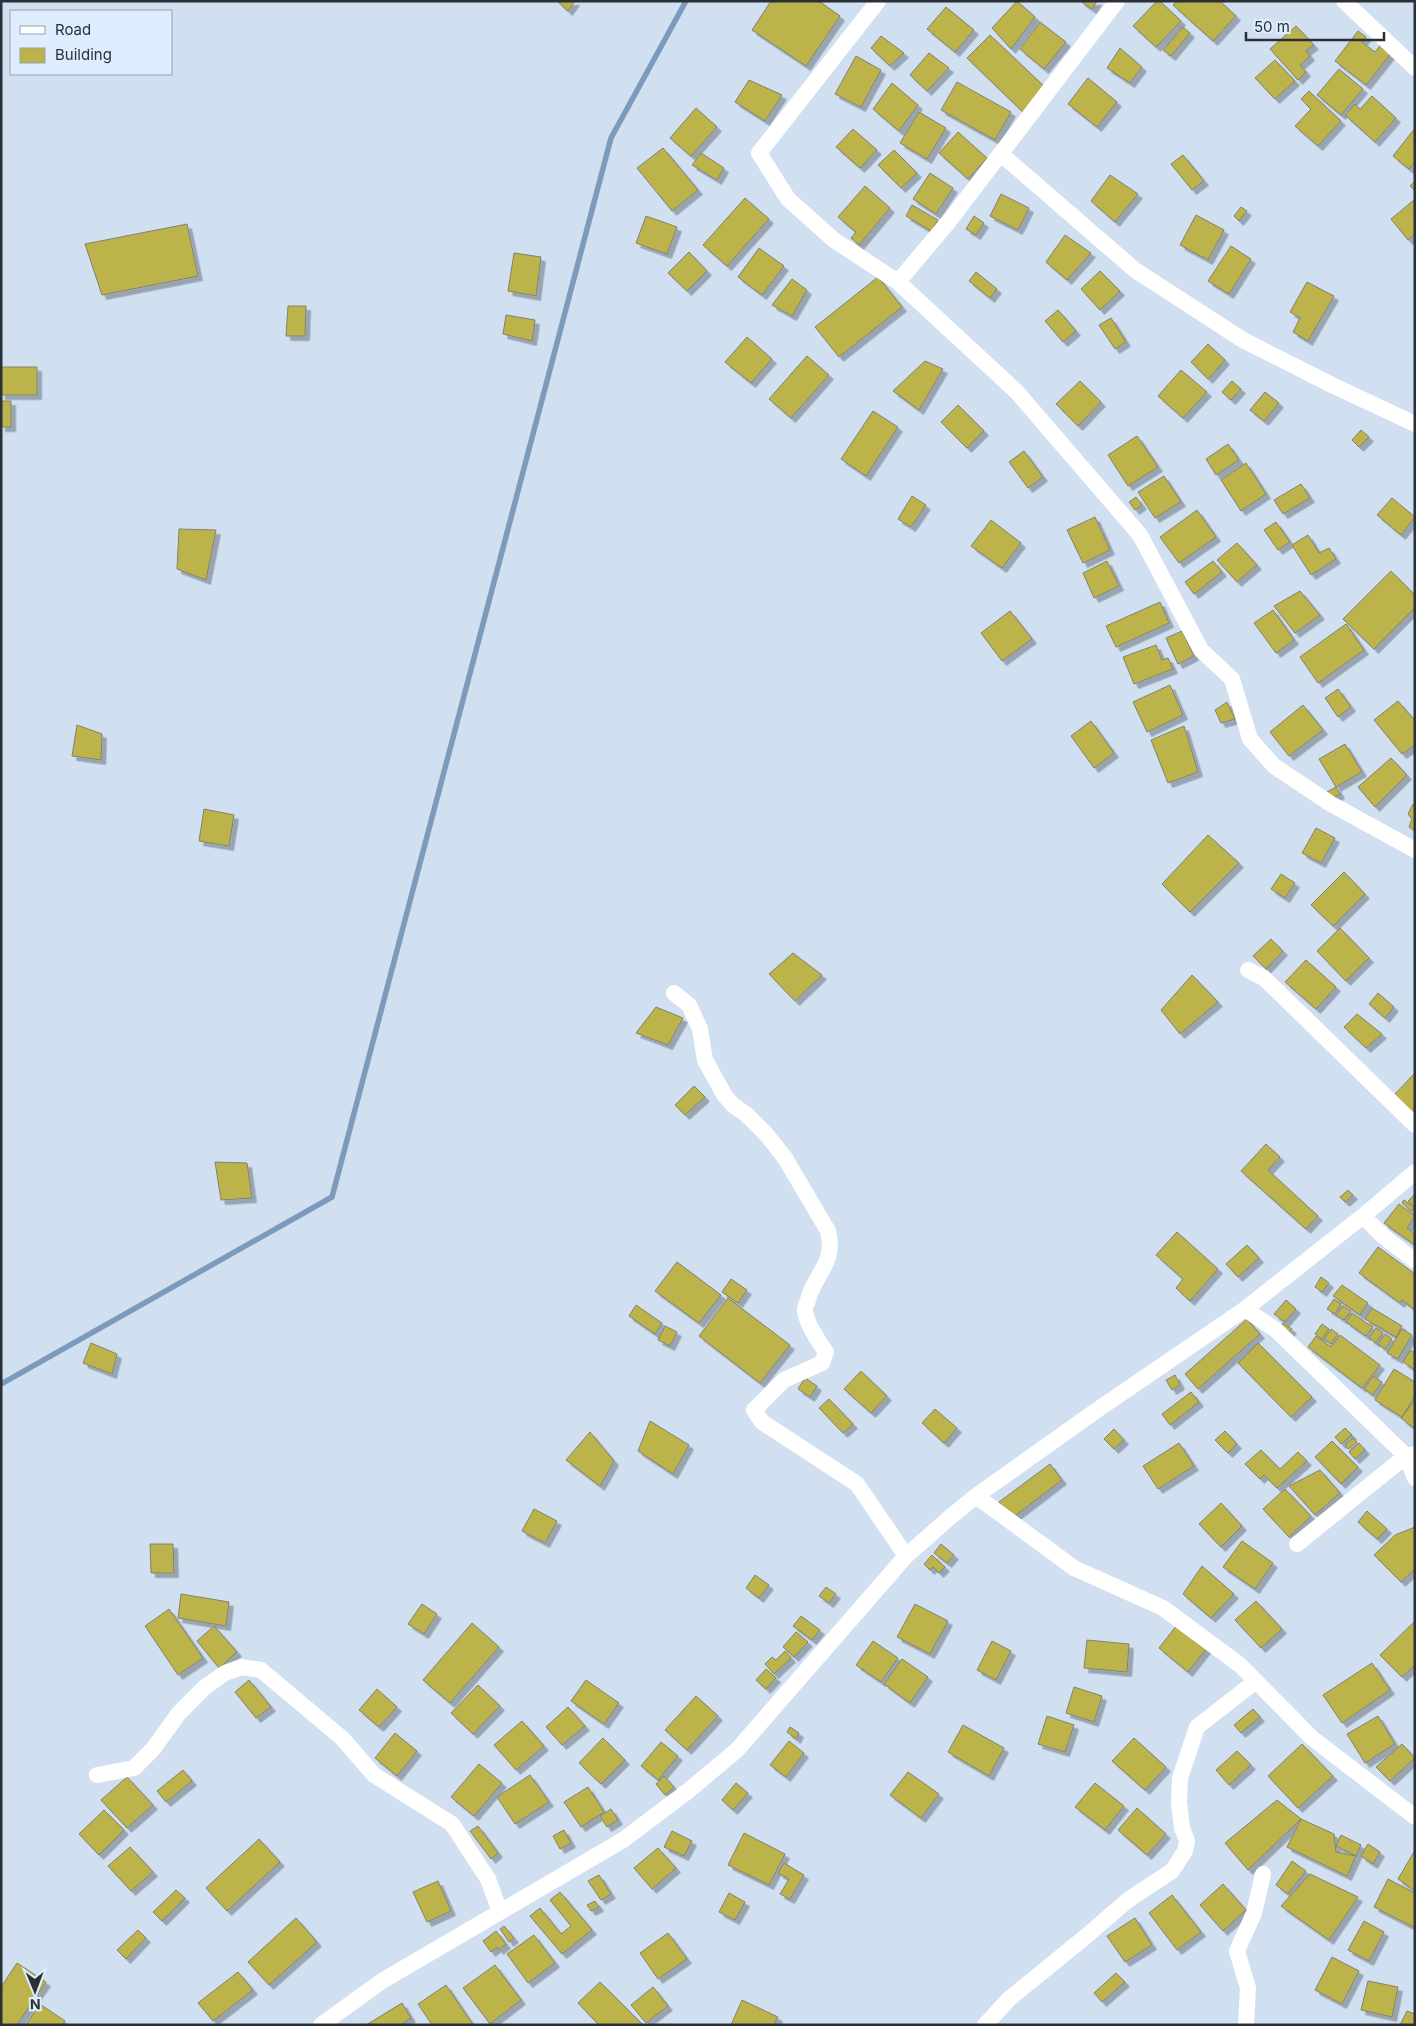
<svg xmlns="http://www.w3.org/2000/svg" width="1416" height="2026" viewBox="0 0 1416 2026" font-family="Inter,sans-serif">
<defs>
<filter id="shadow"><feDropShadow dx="4.5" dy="4.5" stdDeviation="0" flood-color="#0004"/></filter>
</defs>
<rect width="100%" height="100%" fill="#d0e0f1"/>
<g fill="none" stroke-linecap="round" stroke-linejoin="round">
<path stroke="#7c9abb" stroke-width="5.5" d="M 1,1384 L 332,1197 L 611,138 L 686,1"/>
</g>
<path fill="#bdb34b" stroke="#82816d" filter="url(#shadow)" d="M 557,1 L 575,1 L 568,11 Z
M 771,1 L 819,1 L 840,16 L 806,66 L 752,30 Z
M 1017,1 L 1035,17 L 1011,49 L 992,28 Z
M 1080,1 L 1097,1 L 1092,9 Z
M 1157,1 L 1160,1 L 1181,21 L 1156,47 L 1133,26 Z
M 1177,1 L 1220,1 L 1236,16 L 1213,41 L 1173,5 Z
M 946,7 L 974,30 L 955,52 L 927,29 Z
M 1040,22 L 1066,42 L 1044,69 L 1020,49 Z
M 1296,26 L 1314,45 L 1306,51 L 1310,56 L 1300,65 L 1306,72 L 1298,80 L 1270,49 Z
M 1183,27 L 1190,33 L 1171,56 L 1163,50 Z
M 1358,31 L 1366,37 L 1362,42 L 1375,52 L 1382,43 L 1393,51 L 1366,85 L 1335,61 Z
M 990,35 L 1048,90 L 1025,114 L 967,58 Z
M 881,36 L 904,53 L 890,66 L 871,48 Z
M 1120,48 L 1142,67 L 1130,83 L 1107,68 Z
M 929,53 L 949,68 L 927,91 L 910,75 Z
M 856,56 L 881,70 L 861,107 L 835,94 Z
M 1275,60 L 1295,81 L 1275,99 L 1255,78 Z
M 1339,69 L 1363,89 L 1341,115 L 1317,95 Z
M 1088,78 L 1117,102 L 1097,127 L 1068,104 Z
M 749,80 L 782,95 L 765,121 L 735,102 Z
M 957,82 L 1011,112 L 995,140 L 941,110 Z
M 892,83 L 918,105 L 899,131 L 873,109 Z
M 1309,91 L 1341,121 L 1318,146 L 1295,126 L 1311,109 L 1301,99 Z
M 1372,96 L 1396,118 L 1375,142 L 1345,115 L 1355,104 L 1360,109 Z
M 696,108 L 717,127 L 691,156 L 670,138 Z
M 919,112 L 946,128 L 927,159 L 900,143 Z
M 1415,128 L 1415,162 L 1409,169 L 1393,156 Z
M 853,129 L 877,150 L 860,168 L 836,147 Z
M 958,132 L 987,158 L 968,179 L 939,153 Z
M 663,148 L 698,190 L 672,211 L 637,168 Z
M 894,150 L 917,173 L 901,188 L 878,165 Z
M 701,153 L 724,168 L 717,180 L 692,165 Z
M 1183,155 L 1204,181 L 1192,190 L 1171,164 Z
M 930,173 L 953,188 L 936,214 L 913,199 Z
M 1110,175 L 1138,194 L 1115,222 L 1091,201 Z
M 1415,181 L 1415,191 L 1410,186 Z
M 865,186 L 890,208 L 859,245 L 851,238 L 856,232 L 838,217 Z
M 1001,194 L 1029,208 L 1018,230 L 990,216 Z
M 745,198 L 769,219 L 727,266 L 703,245 Z
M 1414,200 L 1415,234 L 1408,240 L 1391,219 Z
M 912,205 L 938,220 L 931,231 L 906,216 Z
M 1241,207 L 1247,211 L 1239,221 L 1234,216 Z
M 1196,215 L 1224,230 L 1208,260 L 1180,245 Z
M 646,216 L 677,227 L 667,254 L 636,243 Z
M 974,216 L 984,223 L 976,235 L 966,229 Z
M 187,224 L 198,276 L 102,295 L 85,244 Z
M 1065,235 L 1091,253 L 1067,280 L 1046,262 Z
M 1231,246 L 1251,259 L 1229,294 L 1208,281 Z
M 759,248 L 784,266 L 762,295 L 738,277 Z
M 689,252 L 707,271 L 687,291 L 668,273 Z
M 514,253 L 541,257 L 536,296 L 508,291 Z
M 1100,271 L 1120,291 L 1100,310 L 1081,289 Z
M 976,272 L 997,289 L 990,298 L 969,281 Z
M 878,277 L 902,307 L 839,357 L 815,327 Z
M 792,279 L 807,290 L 792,316 L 772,305 Z
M 1307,282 L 1334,296 L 1308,341 L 1293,332 L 1300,318 L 1290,312 Z
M 288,306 L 306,306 L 305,336 L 286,336 Z
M 1058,310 L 1076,331 L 1063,342 L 1045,321 Z
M 506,315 L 535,320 L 532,341 L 503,334 Z
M 1111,318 L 1126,342 L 1115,349 L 1099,325 Z
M 747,337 L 772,359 L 751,383 L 725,362 Z
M 1208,344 L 1225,360 L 1208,379 L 1191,362 Z
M 807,356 L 829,375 L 791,418 L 769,399 Z
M 925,361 L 943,369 L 919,410 L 893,391 Z
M 1,367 L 37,367 L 37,395 L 1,395 Z
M 1181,370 L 1207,392 L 1183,418 L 1158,396 Z
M 1080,381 L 1101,402 L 1078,426 L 1056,404 Z
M 1232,381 L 1241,389 L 1231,400 L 1222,392 Z
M 1265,392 L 1279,403 L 1264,421 L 1250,410 Z
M 1,401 L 11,401 L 11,427 L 1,427 Z
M 958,405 L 984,431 L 967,448 L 941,422 Z
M 873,411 L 898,427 L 866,476 L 841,459 Z
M 1361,430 L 1369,437 L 1359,447 L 1352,440 Z
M 1137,436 L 1158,467 L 1128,486 L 1108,455 Z
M 1228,444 L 1239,460 L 1216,475 L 1206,459 Z
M 1024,451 L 1043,477 L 1028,488 L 1009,462 Z
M 1246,463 L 1266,494 L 1241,511 L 1221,480 Z
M 1164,476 L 1181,502 L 1155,518 L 1138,492 Z
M 1301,484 L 1310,498 L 1283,514 L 1274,500 Z
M 912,496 L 926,505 L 911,527 L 898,519 Z
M 1136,497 L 1142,505 L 1135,510 L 1129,502 Z
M 1392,498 L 1415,517 L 1401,535 L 1377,515 Z
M 1197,510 L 1216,537 L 1179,563 L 1160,537 Z
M 1095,517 L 1110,550 L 1083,563 L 1067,530 Z
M 991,520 L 1021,543 L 1002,568 L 971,546 Z
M 1276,522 L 1290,542 L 1278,550 L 1264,530 Z
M 179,529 L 216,530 L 206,580 L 177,569 Z
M 1308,535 L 1319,553 L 1329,548 L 1336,559 L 1311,575 L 1292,545 Z
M 1237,543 L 1257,565 L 1237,582 L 1217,560 Z
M 1107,561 L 1119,586 L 1094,598 L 1083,573 Z
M 1213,561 L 1222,572 L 1194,594 L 1185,582 Z
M 1391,571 L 1415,595 L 1415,608 L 1374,649 L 1343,619 Z
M 1300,591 L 1320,615 L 1295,633 L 1274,606 Z
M 1160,602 L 1169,623 L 1116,647 L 1106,626 Z
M 1273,610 L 1294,640 L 1276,653 L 1254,623 Z
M 1010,611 L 1032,639 L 1002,661 L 981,633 Z
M 1346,624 L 1364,650 L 1318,683 L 1300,657 Z
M 1182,631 L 1194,656 L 1178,664 L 1166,638 Z
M 1156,645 L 1162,660 L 1168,658 L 1173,669 L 1134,684 L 1123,657 Z
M 1170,685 L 1183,715 L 1147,732 L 1133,702 Z
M 1338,689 L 1351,707 L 1338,717 L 1325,698 Z
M 1398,701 L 1415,721 L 1415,745 L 1402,754 L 1374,720 Z
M 1227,702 L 1235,719 L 1221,723 L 1215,710 Z
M 1303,705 L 1323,730 L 1289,756 L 1270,732 Z
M 1091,721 L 1114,753 L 1094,768 L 1071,736 Z
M 77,725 L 102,734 L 101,760 L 72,756 Z
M 1184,726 L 1198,772 L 1168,783 L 1151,740 Z
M 1345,744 L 1362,772 L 1336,787 L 1319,759 Z
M 1391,758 L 1407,775 L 1375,807 L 1358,787 Z
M 1336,787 L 1340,794 L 1331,799 L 1327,792 Z
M 1413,804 L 1415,805 L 1415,831 L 1409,827 L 1412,819 L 1408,814 Z
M 204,809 L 234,815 L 229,846 L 199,841 Z
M 1316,828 L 1335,838 L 1321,863 L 1302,853 Z
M 1208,835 L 1239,863 L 1190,912 L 1162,884 Z
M 1344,872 L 1365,894 L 1333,926 L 1311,905 Z
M 1281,874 L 1295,883 L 1285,898 L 1271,889 Z
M 1340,928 L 1369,958 L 1346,981 L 1317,951 Z
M 1271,939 L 1283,951 L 1266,969 L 1253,956 Z
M 793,953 L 822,975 L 795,1001 L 769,974 Z
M 1306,960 L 1336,987 L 1316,1009 L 1285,982 Z
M 1192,975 L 1218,1002 L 1180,1034 L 1161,1010 Z
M 1378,993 L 1394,1007 L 1385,1018 L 1369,1004 Z
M 656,1007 L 683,1018 L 668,1045 L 636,1033 Z
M 1357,1014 L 1382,1034 L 1366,1048 L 1344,1027 Z
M 1415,1073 L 1415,1118 L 1393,1096 Z
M 694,1086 L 705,1097 L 685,1115 L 675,1105 Z
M 1266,1144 L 1280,1157 L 1268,1170 L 1318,1216 L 1306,1229 L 1241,1171 Z
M 215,1162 L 247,1163 L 252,1198 L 221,1200 Z
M 1348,1190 L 1353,1195 L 1345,1202 L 1340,1197 Z
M 1415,1194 L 1415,1207 L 1408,1201 Z
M 1404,1200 L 1414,1207 L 1411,1211 L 1402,1203 Z
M 1399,1204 L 1415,1216 L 1407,1228 L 1415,1234 L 1415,1245 L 1384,1223 Z
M 1177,1232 L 1218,1269 L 1190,1301 L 1176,1288 L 1183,1279 L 1156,1255 Z
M 1247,1245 L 1259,1258 L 1238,1277 L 1226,1264 Z
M 1378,1247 L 1415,1274 L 1415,1310 L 1402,1300 L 1400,1303 L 1359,1273 Z
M 677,1262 L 721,1295 L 699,1323 L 655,1291 Z
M 1321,1277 L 1329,1283 L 1322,1292 L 1315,1287 Z
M 731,1279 L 747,1290 L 738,1303 L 722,1292 Z
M 1342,1285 L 1368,1303 L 1360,1315 L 1333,1296 Z
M 728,1298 L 790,1345 L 760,1383 L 699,1336 Z
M 1334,1299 L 1341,1304 L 1335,1314 L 1327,1309 Z
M 1286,1300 L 1296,1309 L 1285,1322 L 1274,1314 Z
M 636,1305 L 662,1323 L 655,1334 L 629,1316 Z
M 1343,1306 L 1351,1311 L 1344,1320 L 1336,1315 Z
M 1372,1308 L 1402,1326 L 1396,1337 L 1365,1319 Z
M 1352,1313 L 1373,1327 L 1366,1336 L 1346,1322 Z
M 1247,1319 L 1260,1334 L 1198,1389 L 1185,1374 Z
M 1283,1323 L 1292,1329 L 1287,1335 L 1279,1330 Z
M 1322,1324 L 1329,1329 L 1322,1339 L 1315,1334 Z
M 665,1326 L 677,1332 L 670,1346 L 658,1340 Z
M 1376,1328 L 1383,1333 L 1376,1343 L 1369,1338 Z
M 1331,1329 L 1338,1334 L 1331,1344 L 1324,1339 Z
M 1402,1329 L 1412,1335 L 1398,1359 L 1387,1353 Z
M 1385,1334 L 1392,1339 L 1385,1349 L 1378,1344 Z
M 1340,1335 L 1380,1365 L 1362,1388 L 1308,1347 L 1316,1336 L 1331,1347 Z
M 91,1343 L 117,1354 L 112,1374 L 83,1363 Z
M 1258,1343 L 1312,1397 L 1291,1417 L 1238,1363 Z
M 1410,1350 L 1415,1353 L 1415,1370 L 1403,1362 Z
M 1394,1369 L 1415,1382 L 1415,1396 L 1402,1417 L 1375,1400 Z
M 861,1371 L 887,1396 L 871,1413 L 844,1389 Z
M 1175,1375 L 1180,1385 L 1172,1390 L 1166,1380 Z
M 1373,1376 L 1382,1382 L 1373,1395 L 1364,1389 Z
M 805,1378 L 817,1386 L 810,1397 L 798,1389 Z
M 1191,1392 L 1199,1402 L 1170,1425 L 1162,1414 Z
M 829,1399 L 853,1424 L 843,1433 L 819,1408 Z
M 1415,1400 L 1415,1429 L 1401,1418 Z
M 935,1409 L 957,1428 L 944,1443 L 922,1423 Z
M 650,1421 L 689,1445 L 673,1474 L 638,1451 Z
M 1345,1428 L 1352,1435 L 1341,1444 L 1335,1437 Z
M 1114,1429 L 1124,1440 L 1114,1449 L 1104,1439 Z
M 1225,1431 L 1237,1444 L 1228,1453 L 1215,1440 Z
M 590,1432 L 614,1461 L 600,1486 L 566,1460 Z
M 1353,1438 L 1357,1442 L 1348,1449 L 1345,1445 Z
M 1332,1441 L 1358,1467 L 1341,1484 L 1315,1457 Z
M 1179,1443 L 1194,1466 L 1158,1489 L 1143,1466 Z
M 1359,1443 L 1365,1450 L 1355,1459 L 1349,1452 Z
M 1261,1450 L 1280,1469 L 1298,1452 L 1307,1461 L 1277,1488 L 1264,1475 L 1260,1479 L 1245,1464 Z
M 1050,1464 L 1062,1480 L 1011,1519 L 999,1502 Z
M 1320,1470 L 1340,1493 L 1315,1515 L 1289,1486 Z
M 1285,1489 L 1311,1516 L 1289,1537 L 1263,1509 Z
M 1221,1503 L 1242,1526 L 1221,1547 L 1199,1524 Z
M 534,1509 L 557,1521 L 545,1543 L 522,1531 Z
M 1367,1511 L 1387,1529 L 1377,1539 L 1358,1522 Z
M 1415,1527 L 1415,1569 L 1401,1582 L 1374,1555 L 1395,1535 Z
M 1242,1541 L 1273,1563 L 1255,1589 L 1223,1567 Z
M 150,1544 L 173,1544 L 174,1573 L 151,1573 Z
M 941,1544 L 954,1555 L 947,1563 L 934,1553 Z
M 932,1555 L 945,1567 L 939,1573 L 933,1567 L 930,1570 L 924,1564 Z
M 1202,1566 L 1234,1594 L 1211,1618 L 1183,1594 Z
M 755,1575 L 769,1585 L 759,1598 L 746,1588 Z
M 826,1587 L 836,1594 L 829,1603 L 819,1596 Z
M 181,1594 L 229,1602 L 226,1626 L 178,1618 Z
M 1256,1601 L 1282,1629 L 1261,1648 L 1235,1620 Z
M 422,1604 L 437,1614 L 424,1634 L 408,1624 Z
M 915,1604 L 948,1621 L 930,1654 L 897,1637 Z
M 169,1609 L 203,1658 L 178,1675 L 145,1626 Z
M 801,1616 L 820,1630 L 812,1640 L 793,1626 Z
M 1415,1621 L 1415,1665 L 1402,1677 L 1380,1655 Z
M 472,1623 L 499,1647 L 450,1703 L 423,1680 Z
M 1177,1625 L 1207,1648 L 1188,1672 L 1159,1648 Z
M 214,1626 L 237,1652 L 219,1668 L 197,1641 Z
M 796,1632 L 808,1642 L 794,1657 L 783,1647 Z
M 1087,1640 L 1129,1644 L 1127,1672 L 1084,1668 Z
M 873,1641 L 898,1658 L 881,1682 L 856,1665 Z
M 992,1641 L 1011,1651 L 996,1680 L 977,1670 Z
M 785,1651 L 791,1658 L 774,1674 L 765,1664 L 772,1657 L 776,1660 Z
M 902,1659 L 928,1677 L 910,1703 L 884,1684 Z
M 1372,1663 L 1390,1690 L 1342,1723 L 1323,1695 Z
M 766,1669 L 776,1678 L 766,1689 L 756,1680 Z
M 249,1680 L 271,1707 L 256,1718 L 235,1692 Z
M 586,1680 L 619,1703 L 604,1724 L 571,1701 Z
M 478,1685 L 500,1706 L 473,1734 L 451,1713 Z
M 1074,1687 L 1102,1696 L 1094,1722 L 1066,1713 Z
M 377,1689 L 397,1707 L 379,1727 L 359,1710 Z
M 696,1696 L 718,1716 L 687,1750 L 665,1730 Z
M 568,1707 L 585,1726 L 562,1745 L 546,1727 Z
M 1253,1709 L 1260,1717 L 1241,1733 L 1234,1725 Z
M 1047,1716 L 1074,1725 L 1065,1752 L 1038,1744 Z
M 1378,1716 L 1395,1744 L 1365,1763 L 1347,1734 Z
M 522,1721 L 544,1746 L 516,1770 L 494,1745 Z
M 963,1725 L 1004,1748 L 989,1776 L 948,1752 Z
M 790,1727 L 799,1733 L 796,1739 L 787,1732 Z
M 395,1733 L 417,1751 L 397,1776 L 375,1758 Z
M 603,1738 L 625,1760 L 601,1784 L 579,1763 Z
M 1134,1738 L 1166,1767 L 1145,1790 L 1112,1761 Z
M 789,1741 L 804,1753 L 786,1777 L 770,1765 Z
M 661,1742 L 678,1756 L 658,1780 L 641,1766 Z
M 1302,1744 L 1333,1776 L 1298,1808 L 1268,1776 Z
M 1402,1744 L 1415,1758 L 1390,1781 L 1376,1767 Z
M 1237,1751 L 1251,1765 L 1229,1785 L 1216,1770 Z
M 479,1764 L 502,1783 L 474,1816 L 451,1797 Z
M 183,1770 L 192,1781 L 166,1802 L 157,1791 Z
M 908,1772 L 939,1794 L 921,1818 L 890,1795 Z
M 530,1775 L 549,1802 L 515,1824 L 497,1797 Z
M 664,1776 L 674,1787 L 665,1795 L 656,1784 Z
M 127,1777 L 153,1805 L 127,1828 L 101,1800 Z
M 736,1783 L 748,1793 L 733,1810 L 722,1800 Z
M 1095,1783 L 1124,1806 L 1105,1830 L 1075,1807 Z
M 588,1787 L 604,1812 L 581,1827 L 564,1802 Z
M 1277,1800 L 1301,1819 L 1248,1870 L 1225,1843 Z
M 1137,1808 L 1166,1834 L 1147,1855 L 1118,1830 Z
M 611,1809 L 618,1820 L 607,1827 L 600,1816 Z
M 104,1810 L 124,1830 L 99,1855 L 79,1834 Z
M 1301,1819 L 1334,1834 L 1336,1852 L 1356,1856 L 1347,1876 L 1287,1847 Z
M 478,1826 L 498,1853 L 491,1859 L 470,1831 Z
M 564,1830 L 571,1843 L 560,1849 L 553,1836 Z
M 672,1831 L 692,1841 L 684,1856 L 664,1847 Z
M 744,1833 L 785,1854 L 769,1885 L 728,1865 Z
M 1341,1835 L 1361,1845 L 1356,1856 L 1336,1846 Z
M 259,1839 L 280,1862 L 227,1911 L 206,1888 Z
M 1368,1844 L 1380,1852 L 1373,1864 L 1361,1856 Z
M 130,1847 L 153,1872 L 131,1891 L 108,1866 Z
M 658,1848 L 676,1868 L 652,1889 L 634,1868 Z
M 1415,1850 L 1415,1891 L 1398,1879 Z
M 1292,1861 L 1306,1871 L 1288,1894 L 1276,1885 Z
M 784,1863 L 804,1875 L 790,1899 L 780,1894 L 789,1879 L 778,1873 Z
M 1310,1874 L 1358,1897 L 1329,1940 L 1281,1906 Z
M 599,1875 L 611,1894 L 601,1900 L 588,1881 Z
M 1388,1879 L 1415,1893 L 1415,1928 L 1374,1907 Z
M 438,1881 L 451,1911 L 427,1922 L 413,1892 Z
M 1223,1884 L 1246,1910 L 1223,1931 L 1200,1905 Z
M 176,1890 L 185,1898 L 162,1921 L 153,1912 Z
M 560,1892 L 592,1930 L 562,1954 L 530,1916 L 540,1908 L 561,1934 L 571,1926 L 550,1900 Z
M 729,1893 L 745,1902 L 735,1920 L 719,1912 Z
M 1172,1895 L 1201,1932 L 1177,1950 L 1149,1913 Z
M 595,1901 L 599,1907 L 591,1911 L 587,1905 Z
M 296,1918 L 317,1942 L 269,1985 L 248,1962 Z
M 1135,1918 L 1152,1945 L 1125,1962 L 1107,1936 Z
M 1364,1921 L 1384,1932 L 1369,1961 L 1348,1950 Z
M 504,1926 L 514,1938 L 509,1942 L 500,1929 Z
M 138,1930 L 146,1938 L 126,1959 L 117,1950 Z
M 496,1931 L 506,1944 L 499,1950 L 497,1947 L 491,1952 L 483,1941 Z
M 668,1933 L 687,1959 L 658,1979 L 640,1953 Z
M 534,1935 L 555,1963 L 528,1983 L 507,1954 Z
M 1332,1957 L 1359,1971 L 1342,2004 L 1315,1990 Z
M 17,1963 L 46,1982 L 17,2025 L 1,2025 L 1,1987 Z
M 495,1965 L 521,2000 L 490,2024 L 463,1988 Z
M 238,1972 L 253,1990 L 213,2021 L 198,2003 Z
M 1116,1973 L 1125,1982 L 1102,2002 L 1094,1993 Z
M 1368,1981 L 1398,1987 L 1392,2017 L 1361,2010 Z
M 600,1982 L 643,2025 L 599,2025 L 578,2003 Z
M 446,1985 L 473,2025 L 432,2025 L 418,2004 Z
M 653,1987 L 668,2006 L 646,2023 L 631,2005 Z
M 742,2000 L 778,2017 L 774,2025 L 731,2025 Z
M 402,2003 L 411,2018 L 400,2025 L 366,2025 Z
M 40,2004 L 65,2021 L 62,2025 L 29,2025 L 27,2023 Z
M 1407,2011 L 1415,2014 L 1415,2025 L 1400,2025 Z"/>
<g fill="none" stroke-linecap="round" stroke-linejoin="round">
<path stroke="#fff" stroke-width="16" d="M 878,1 L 759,153 L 788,199 L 834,240 L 898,282
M 1117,1 L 950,220 L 898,282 L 1016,391 L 1140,535 L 1201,650 L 1232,679 L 1250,739 L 1274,766 L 1331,804 L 1415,850
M 1344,1 L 1415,68
M 1001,154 L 1135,270 L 1243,340 L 1332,385 L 1415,424
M 1248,970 L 1264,978 L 1415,1125
M 674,993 L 689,1005 L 700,1029 L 705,1060 L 725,1096 L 733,1105 L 747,1115 L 766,1134 L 785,1158 L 828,1231 C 836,1264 815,1273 808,1300 C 807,1303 804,1308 805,1311 C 806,1323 819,1342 826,1352 L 822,1363 L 784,1380 L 754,1410 L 762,1422 L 857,1484 L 906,1556
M 1363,1216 L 1383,1236 L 1415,1261
M 1245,1309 L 1276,1330 L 1406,1456 L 1415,1478
M 976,1496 L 1074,1568 L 1163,1608 L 1240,1665 L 1312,1738 L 1415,1817
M 1297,1544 L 1406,1456 L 1415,1454
M 97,1775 L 134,1768 L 153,1749 L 179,1713 L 205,1687 L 225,1673 L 241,1667 L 261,1670 L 343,1739 L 374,1775 L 452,1824 L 488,1879 L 500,1912
M 321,2025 L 382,1981 L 623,1840 L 688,1791 L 737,1750 L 906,1556 L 948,1519 L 976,1496 L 1097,1410 L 1245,1309 L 1363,1216 L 1415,1172
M 985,2025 L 1009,1999 L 1084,1938 L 1128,1900 L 1172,1871 L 1185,1851 L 1187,1841 L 1182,1828 L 1179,1803 L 1180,1778 L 1197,1727 L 1256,1681
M 1246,2025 L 1248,1988 L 1237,1951 L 1254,1913 L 1263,1874"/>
</g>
<rect width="1416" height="2026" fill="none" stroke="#2a3037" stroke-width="5"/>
<rect x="10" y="10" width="162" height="65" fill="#ddedfe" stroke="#95a1ae"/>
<rect x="20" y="26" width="25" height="8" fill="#ffffff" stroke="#95a1ae"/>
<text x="55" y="35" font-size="15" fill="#2a3037">Road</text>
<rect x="20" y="48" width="25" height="15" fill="#bdb34b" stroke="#95a1ae"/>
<text x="55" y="60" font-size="15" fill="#2a3037">Building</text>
<g transform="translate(35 1991) rotate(179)" stroke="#ddedfe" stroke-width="4" paint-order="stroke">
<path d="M0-4L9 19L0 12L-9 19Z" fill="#2a3037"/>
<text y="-8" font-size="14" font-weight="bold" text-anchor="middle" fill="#2a3037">N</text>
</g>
<path d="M1246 32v8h138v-8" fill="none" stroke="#2a3037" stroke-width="2.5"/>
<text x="1254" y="32" font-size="15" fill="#2a3037" stroke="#ddedfe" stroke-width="4" paint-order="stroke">50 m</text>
</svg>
